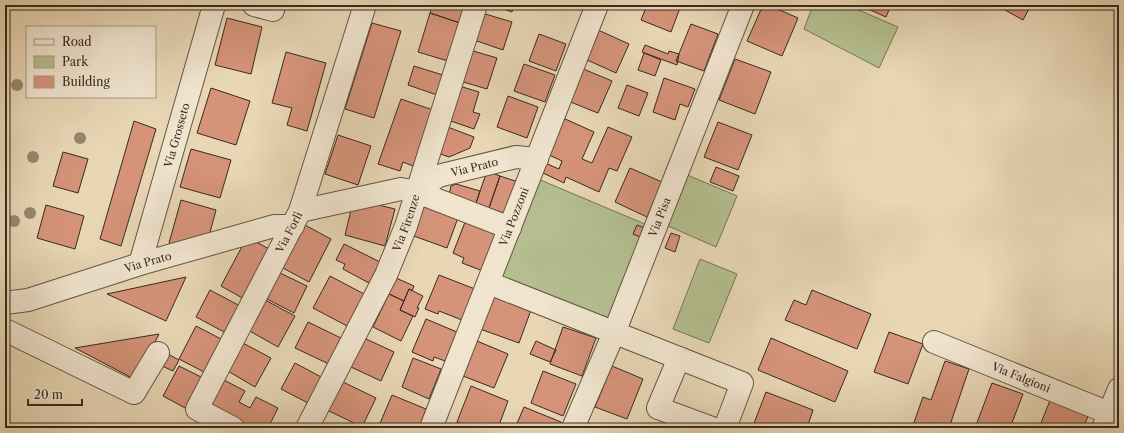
<svg xmlns="http://www.w3.org/2000/svg" width="1124" height="433" viewBox="0 0 1124 433" font-family="'Libre Caslon Text',serif">
<rect width="100%" height="100%" fill="#e8d6b5"/>
<filter id="stains"><feTurbulence type="fractalNoise" baseFrequency=".005" numOctaves="4"/><feColorMatrix values="0 0 0 0 .2 0 0 0 0 .09 0 0 0 0 .02 0 0 0 .5 -.17"/></filter>
<radialGradient id="worn" r=".72"><stop offset=".6" stop-color="#630" stop-opacity="0"/><stop offset="1" stop-color="#630" stop-opacity=".3"/></radialGradient>
<path fill="#b4be8f" stroke="#767456" d="M 813,5 L 847,5 L 898,27 L 879,68 L 804,29 Z
M 685,174 L 737,196 L 716,247 L 666,225 Z
M 538,179 L 652,227 L 614,326 L 499,283 Z
M 700,259 L 737,274 L 709,343 L 673,329 Z"/>
<path fill="#d5937a" stroke="#382b1d" d="M 294,5 L 301,5 L 300,8 L 294,7 Z
M 433,5 L 466,5 L 460,23 L 430,13 Z
M 492,5 L 514,5 L 512,12 Z
M 571,5 L 583,5 L 582,9 Z
M 647,5 L 681,5 L 671,32 L 641,20 Z
M 707,5 L 721,5 L 719,10 Z
M 763,5 L 768,5 L 798,18 L 782,56 L 747,41 Z
M 859,5 L 891,5 L 886,17 Z
M 996,5 L 1031,5 L 1023,20 Z
M 430,13 L 460,23 L 448,61 L 418,52 Z
M 482,13 L 512,22 L 503,50 L 474,40 Z
M 227,18 L 262,27 L 251,74 L 215,65 Z
M 372,23 L 401,31 L 374,118 L 345,109 Z
M 691,24 L 718,34 L 704,71 L 676,61 Z
M 598,30 L 629,44 L 616,73 L 585,59 Z
M 539,34 L 566,44 L 556,71 L 529,61 Z
M 645,45 L 668,54 L 669,51 L 679,54 L 677,65 L 642,52 Z
M 470,50 L 497,58 L 487,89 L 460,81 Z
M 286,52 L 326,63 L 307,131 L 287,125 L 292,108 L 272,103 Z
M 644,53 L 661,60 L 655,76 L 638,70 Z
M 735,59 L 771,72 L 755,114 L 719,100 Z
M 524,64 L 555,75 L 545,102 L 514,91 Z
M 414,66 L 446,76 L 440,96 L 408,85 Z
M 581,68 L 612,81 L 598,113 L 568,101 Z
M 664,78 L 695,89 L 688,107 L 680,104 L 675,120 L 653,112 Z
M 456,85 L 479,92 L 473,112 L 480,114 L 474,129 L 445,119 Z
M 627,85 L 648,93 L 639,116 L 618,108 Z
M 211,88 L 250,101 L 236,145 L 197,133 Z
M 508,96 L 538,107 L 527,138 L 497,127 Z
M 401,99 L 433,110 L 413,166 L 403,162 L 400,171 L 378,164 Z
M 563,118 L 594,132 L 582,159 L 592,163 L 608,127 L 632,137 L 617,171 L 609,168 L 599,192 L 566,177 L 564,183 L 541,172 L 545,163 L 559,169 L 562,161 L 547,154 Z
M 134,121 L 156,129 L 121,246 L 100,239 Z
M 718,122 L 752,135 L 738,170 L 704,157 Z
M 445,126 L 474,137 L 470,148 L 449,157 L 435,152 Z
M 338,135 L 371,146 L 358,185 L 325,174 Z
M 191,149 L 231,160 L 220,198 L 180,187 Z
M 63,152 L 88,159 L 78,193 L 53,186 Z
M 716,167 L 739,176 L 733,191 L 710,182 Z
M 630,168 L 662,182 L 647,217 L 615,202 Z
M 487,171 L 500,176 L 489,208 L 476,203 Z
M 500,176 L 521,183 L 510,215 L 489,208 Z
M 456,184 L 480,191 L 476,203 L 449,195 L 451,186 Z
M 181,200 L 216,210 L 209,236 L 176,245 L 169,243 Z
M 423,201 L 459,215 L 447,248 L 411,235 Z
M 374,204 L 395,209 L 385,246 L 345,235 L 351,210 Z
M 46,205 L 84,216 L 75,249 L 37,238 Z
M 467,217 L 500,230 L 483,271 L 462,263 L 464,258 L 453,253 Z
M 303,224 L 331,239 L 309,282 L 281,267 Z
M 637,225 L 647,229 L 643,238 L 633,234 Z
M 671,233 L 680,236 L 675,252 L 665,248 Z
M 247,237 L 273,251 L 246,300 L 221,286 Z
M 344,244 L 380,262 L 369,283 L 343,269 L 345,264 L 336,260 Z
M 278,272 L 307,286 L 294,313 L 265,298 Z
M 439,275 L 475,289 L 462,320 L 439,311 L 438,314 L 425,309 Z
M 330,276 L 366,295 L 349,327 L 313,308 Z
M 186,277 L 166,321 L 107,294 Z
M 396,278 L 414,286 L 412,291 L 409,289 L 404,301 L 389,294 Z
M 409,289 L 423,296 L 417,308 L 419,308 L 415,317 L 400,310 Z
M 210,290 L 242,307 L 228,334 L 196,317 Z
M 812,290 L 871,314 L 857,349 L 785,320 L 794,300 L 806,305 Z
M 389,294 L 404,301 L 400,310 L 413,316 L 401,341 L 373,327 Z
M 493,296 L 531,310 L 519,343 L 480,329 Z
M 265,300 L 295,316 L 278,347 L 248,330 Z
M 426,319 L 457,332 L 445,361 L 434,357 L 433,361 L 412,352 Z
M 308,322 L 343,339 L 331,365 L 295,348 Z
M 196,326 L 223,340 L 206,373 L 179,359 Z
M 563,327 L 596,338 L 582,376 L 550,364 Z
M 889,332 L 923,344 L 908,384 L 874,372 Z
M 159,334 L 136,380 L 75,348 Z
M 364,338 L 394,352 L 381,381 L 351,367 Z
M 771,338 L 848,371 L 835,402 L 758,370 Z
M 477,341 L 508,354 L 494,388 L 463,376 Z
M 536,341 L 556,350 L 550,362 L 530,354 Z
M 241,342 L 271,358 L 255,387 L 226,370 Z
M 166,353 L 179,360 L 173,371 L 160,365 Z
M 413,358 L 441,369 L 429,399 L 402,387 Z
M 945,361 L 969,369 L 949,428 L 912,428 L 923,397 L 931,400 Z
M 295,363 L 323,378 L 310,404 L 281,389 Z
M 179,366 L 203,378 L 187,409 L 163,396 Z
M 612,366 L 643,379 L 627,419 L 595,407 Z
M 543,371 L 576,384 L 563,416 L 531,403 Z
M 222,379 L 245,391 L 239,402 L 250,408 L 256,397 L 278,408 L 268,428 L 250,428 L 208,406 Z
M 341,381 L 376,398 L 362,427 L 327,410 Z
M 992,383 L 1023,394 L 1010,428 L 975,428 Z
M 471,386 L 508,401 L 498,428 L 472,428 L 457,422 Z
M 766,392 L 813,410 L 807,428 L 758,428 L 753,426 Z
M 392,395 L 426,409 L 419,428 L 378,428 Z
M 1051,398 L 1089,414 L 1083,428 L 1039,428 Z
M 524,407 L 561,422 L 559,428 L 515,428 Z
M 147,423 L 155,428 L 144,428 Z
M 654,424 L 664,428 L 652,428 Z
M 839,424 L 848,428 L 838,428 Z"/>
<g fill="none" stroke-linecap="round" stroke-linejoin="round">
<g stroke="#645643" stroke-width="24">
<g id="minor">
<path d="M 254,5 L 273,10"/>
<path id="s1" d="M 417,192 L 438,176 L 516,157 L 537,159"/>
<path d="M 300,211 L 401,189 L 417,192 L 510,228"/>
<path id="s2" d="M 140,264 L 214,5"/>
<path d="M 489,283 L 742,383 L 725,428"/>
<path id="s3" d="M 5,303 L 28,300 L 140,264 L 274,226 L 293,226"/>
<path d="M 5,330 L 134,393 L 158,353"/>
<path id="s4" d="M 934,342 L 1109,413"/>
<path d="M 679,358 L 658,408 L 712,428"/>
<path id="s5" d="M 233,428 L 197,409 L 300,211 L 365,5"/>
<path id="s6" d="M 307,428 L 386,275 L 406,226 L 476,5"/>
<path id="s7" d="M 431,428 L 597,5"/>
<path id="s8" d="M 573,428 L 614,333 L 743,5"/>
<path d="M 1103,428 L 1119,389"/>
</g>
</g>
<use href="#minor" stroke="#f0e4cf" stroke-width="22"/>
</g>
<g fill="#95886e">
<circle cx="17" cy="85" r="6"/>
<circle cx="80" cy="138" r="6"/>
<circle cx="33" cy="157" r="6"/>
<circle cx="30" cy="213" r="6"/>
<circle cx="14" cy="221" r="6"/>
</g>
<g text-anchor="middle" dominant-baseline="central" stroke-width="3" stroke-linejoin="round" paint-order="stroke">
<g font-size="11" fill="#382b1d" stroke="#f0e4cf">
<text stroke="none"><textPath href="#s2" startOffset="134">Via Grosseto</textPath></text>
<text stroke="none"><textPath href="#s1" startOffset="64">Via Prato</textPath></text>
<text stroke="none"><textPath href="#s7" startOffset="227">Via Pozzoni</textPath></text>
<text stroke="none"><textPath href="#s8" startOffset="228">Via Pisa</textPath></text>
<text stroke="none"><textPath href="#s6" startOffset="228">Via Firenze</textPath></text>
<text stroke="none"><textPath href="#s5" startOffset="240">Via Forlì</textPath></text>
<text stroke="none"><textPath href="#s3" startOffset="149">Via Prato</textPath></text>
<text stroke="none"><textPath href="#s4" startOffset="94">Via Falgioni</textPath></text>
</g>
</g>
<rect width="1124" height="433" fill="none" stroke="#e8d6b5" stroke-width="20"/>
<rect x="6" y="6" width="1112" height="421" fill="none" stroke="#382b1d" stroke-width="2"/>
<rect x="10" y="10" width="1104" height="413" fill="none" stroke="#382b1d"/>
<rect x="26" y="26" width="130" height="72" fill="#f0e4cf" stroke="#a69a88"/>
<rect x="34" y="39" width="20" height="6" fill="#f0e4cf" stroke="#a69a88"/>
<text x="62" y="46" font-size="12" fill="#382b1d">Road</text>
<rect x="34" y="56" width="20" height="12" fill="#b4be8f" stroke="#a69a88"/>
<text x="62" y="66" font-size="12" fill="#382b1d">Park</text>
<rect x="34" y="76" width="20" height="12" fill="#d5937a" stroke="#a69a88"/>
<text x="62" y="86" font-size="12" fill="#382b1d">Building</text>
<path d="M28 399v6h54v-6" fill="none" stroke="#382b1d" stroke-width="2"/>
<text x="34" y="399" font-size="12" fill="#382b1d" stroke="#f0e4cf" stroke-width="3" paint-order="stroke">20 m</text>
<rect width="100%" height="100%" filter="url(#stains)"/>
<rect width="100%" height="100%" fill="url(#worn)"/>
</svg>
